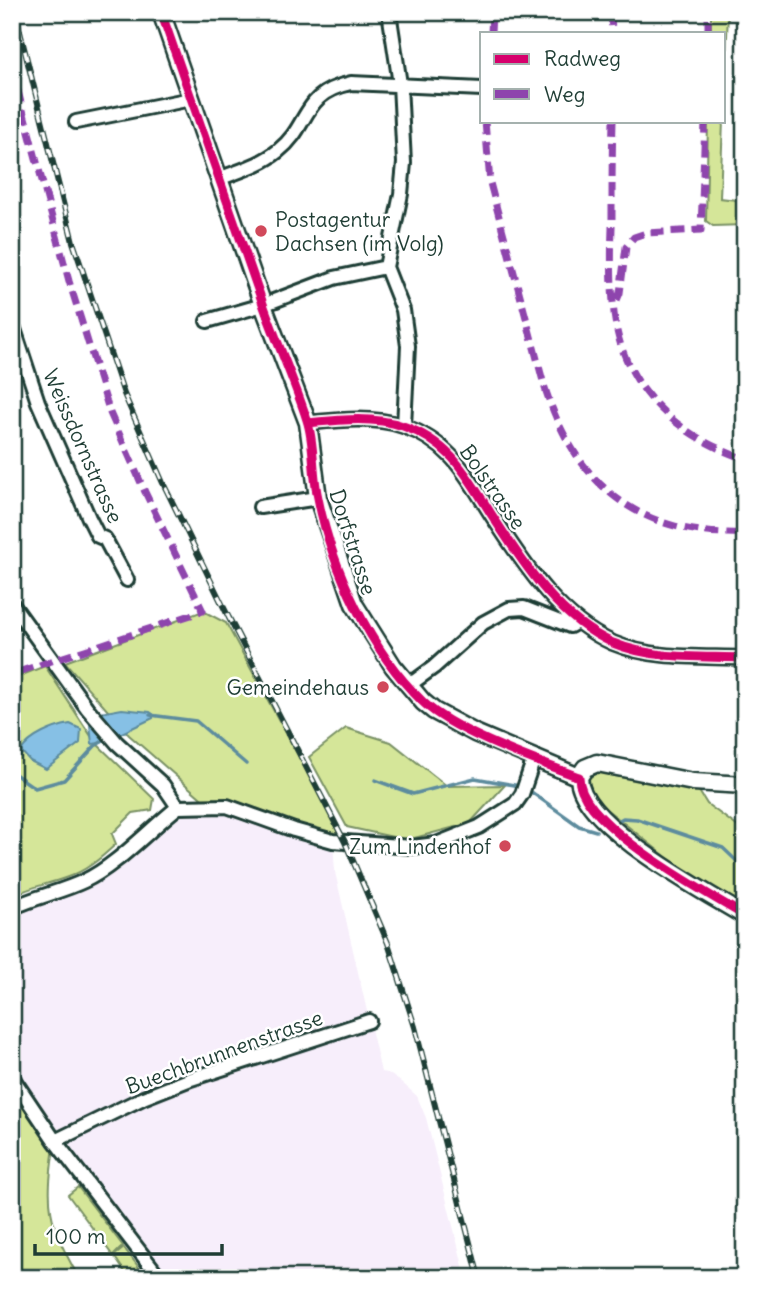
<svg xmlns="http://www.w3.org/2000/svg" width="757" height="1290" viewBox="0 0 757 1290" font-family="Delius,sans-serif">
<rect width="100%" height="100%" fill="#fff"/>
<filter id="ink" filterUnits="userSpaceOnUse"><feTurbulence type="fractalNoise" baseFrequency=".0143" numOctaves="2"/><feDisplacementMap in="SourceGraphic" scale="14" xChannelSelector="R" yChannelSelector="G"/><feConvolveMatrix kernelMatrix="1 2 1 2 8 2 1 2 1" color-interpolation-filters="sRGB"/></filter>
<g filter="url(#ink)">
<path fill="#f7eefb" d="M 208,804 L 333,841 L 335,872 L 381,1072 L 388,1073 L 401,1082 L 417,1096 L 426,1118 L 466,1278 L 160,1278 L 12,1077 L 12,908 L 83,882 L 178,807 Z"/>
<path fill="#d5e699" stroke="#7a9266" stroke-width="2" d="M 711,12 L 728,12 L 724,112 L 724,33 L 711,33 Z
M 708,121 L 723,121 L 720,198 L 745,201 L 745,225 L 713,226 L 706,221 Z
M 203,611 L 226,623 L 345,842 L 208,804 L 129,735 L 65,662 Z
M 45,666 L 95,742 L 154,799 L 152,810 L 133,813 L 112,834 L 116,844 C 100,859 86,871 65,878 C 47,885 29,886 12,897 L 12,679 Z
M 346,728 L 391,742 L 447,786 L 505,785 L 470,823 L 407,840 L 347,827 L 309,757 Z
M 600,770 L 697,788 L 707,804 L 745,832 L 745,909 L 684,871 L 591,797 L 589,778 Z
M 12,1077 L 55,1141 C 45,1205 47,1221 79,1278 L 14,1278 L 12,1274 Z
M 78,1187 L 123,1246 L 113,1256 L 68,1195 Z
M 124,1248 L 147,1278 L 129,1278 L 114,1256 Z"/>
<path fill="#86c0e5" stroke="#5d8c9e" stroke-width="2" d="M 122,709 L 150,712 L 153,714 L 153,718 L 101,743 L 92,744 L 89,715 Z
M 70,724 L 81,729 L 80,743 L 46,769 L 30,761 L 21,751 C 30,736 54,727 70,724 Z"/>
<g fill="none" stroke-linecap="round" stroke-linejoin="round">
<path stroke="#5d8c9e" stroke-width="3.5" d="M 150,715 L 196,721 L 246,764
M 12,761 L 22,753
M 12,772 L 35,788 L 64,780 L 95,746 L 103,741
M 375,780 L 413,794 L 475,778 L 520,786
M 527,789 L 579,826 L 596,831
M 616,822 L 623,818 L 637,819 L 723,848 L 745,869"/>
<g stroke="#1f3d34" stroke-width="18">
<path id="street" d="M 389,12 L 400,84 L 404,163 L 401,194 L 386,267 L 403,310 L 408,346 L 404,426
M 76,122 L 191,99
M 219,179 C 238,171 261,165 278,151 C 311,125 300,94 351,83 L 482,89
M 207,321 L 263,305 L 334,278 L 386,267
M 12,323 L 38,402 L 89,518 L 98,536 L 105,539 L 127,580
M 308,423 C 339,420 373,416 403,426 C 455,444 469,481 497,523 C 527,569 561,620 613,643 C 654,660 701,656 745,658
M 260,507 L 318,498
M 12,604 L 87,708 L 117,743 L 163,785 L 178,807
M 408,686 L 434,667 L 483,623 L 509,609 L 524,608 L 570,626 L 577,622
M 178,807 L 227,806 L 294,830 L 333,841 L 412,847 L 436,844 L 479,827 L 515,804 L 522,794 L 534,758
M 12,908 C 35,897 61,892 84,881 C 115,867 150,829 178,807
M 12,1077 L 55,1141 L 160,1278
M 55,1141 L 143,1098 L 191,1079 L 369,1021"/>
</g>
<g stroke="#1f3d34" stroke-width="21">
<path id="secondary" d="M 161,12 L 263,305 L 308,423 L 318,498 L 354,604 L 393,666 L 423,702 L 434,711 L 475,733 L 579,777
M 579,777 C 579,825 706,892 745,916
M 579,777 L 585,768 L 597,763 L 693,782 L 745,785"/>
</g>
<use href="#street" stroke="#fff" stroke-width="12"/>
<use href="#secondary" stroke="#fff" stroke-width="16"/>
<g stroke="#1f3d34" stroke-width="6">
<path id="rail" d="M 15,12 L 73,242 L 124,394 L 163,483 L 229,618 L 345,842 L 388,943 L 415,1027 L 479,1278"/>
</g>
<use href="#rail" stroke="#fff" stroke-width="3.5" stroke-dasharray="10" stroke-linecap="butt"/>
<path stroke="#8e44ad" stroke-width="7" stroke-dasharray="14 7" stroke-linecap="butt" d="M 611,12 L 612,33
M 491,33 L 492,12
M 708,33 L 708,12
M 12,69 L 69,281 L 110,413 L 145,492 L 203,611 L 12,674
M 485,121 L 490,183 L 544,385 C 575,484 638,537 745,533
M 613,121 C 612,156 612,192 612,227 C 611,256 611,284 614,313 C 622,387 677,436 745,459
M 617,300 L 620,293 L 626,247 L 634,237 L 646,233 L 701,230 L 705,121"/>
<g stroke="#fff" stroke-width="13">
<path id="cycleway" d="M 161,12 C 195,108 228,205 262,301 C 276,341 294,380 307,420 C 315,444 312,473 318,498 C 332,569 370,651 423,702 C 454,732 537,761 579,777 C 579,825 706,892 745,916
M 308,423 C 339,420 373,416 403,426 C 455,444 469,481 497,523 C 527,569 561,620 613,643 C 654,660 701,656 745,658"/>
</g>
<use href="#cycleway" stroke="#d6006c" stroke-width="9"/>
</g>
</g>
<g fill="#d1495b" stroke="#fff" stroke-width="2.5">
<circle cx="261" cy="231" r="7"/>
<circle cx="383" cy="687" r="7"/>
<circle cx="505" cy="846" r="7"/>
</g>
<g text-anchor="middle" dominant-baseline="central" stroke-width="5" stroke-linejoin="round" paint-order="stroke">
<g font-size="21" fill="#1f3d34" stroke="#fff" text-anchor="end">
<text x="275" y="219" text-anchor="start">Postagentur<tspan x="275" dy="24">Dachsen (im Volg)</tspan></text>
<text x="369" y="687">Gemeindehaus</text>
<text x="491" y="846">Zum Lindenhof</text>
</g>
<g font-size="21" fill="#1f3d34" stroke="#fff">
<text transform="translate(83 446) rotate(66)">Weissdornstrasse</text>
<text transform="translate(493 487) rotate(55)">Bolstrasse</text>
<text transform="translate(353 542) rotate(72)">Dorfstrasse</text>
<text transform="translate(224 1052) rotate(-20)">Buechbrunnenstrasse</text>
</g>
</g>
<rect width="757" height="1290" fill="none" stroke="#fff" stroke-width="42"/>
<rect x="21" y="21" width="715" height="1248" fill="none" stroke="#1f3d34" stroke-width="2.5" filter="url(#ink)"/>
<rect x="480" y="32" width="245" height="91" fill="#ffffff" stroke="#a5b1ae" stroke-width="2"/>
<rect x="494" y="54" width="35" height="10" fill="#d6006c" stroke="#a5b1ae" stroke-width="2"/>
<text x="544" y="66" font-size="21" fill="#1f3d34">Radweg</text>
<rect x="494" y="89" width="35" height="10" fill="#8e44ad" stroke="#a5b1ae" stroke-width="2"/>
<text x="544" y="102" font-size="21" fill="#1f3d34">Weg</text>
<path d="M35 1244v10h187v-10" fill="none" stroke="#1f3d34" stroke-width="3.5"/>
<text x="46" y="1244" font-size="21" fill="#1f3d34" stroke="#ffffff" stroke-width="5" paint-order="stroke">100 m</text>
</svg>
